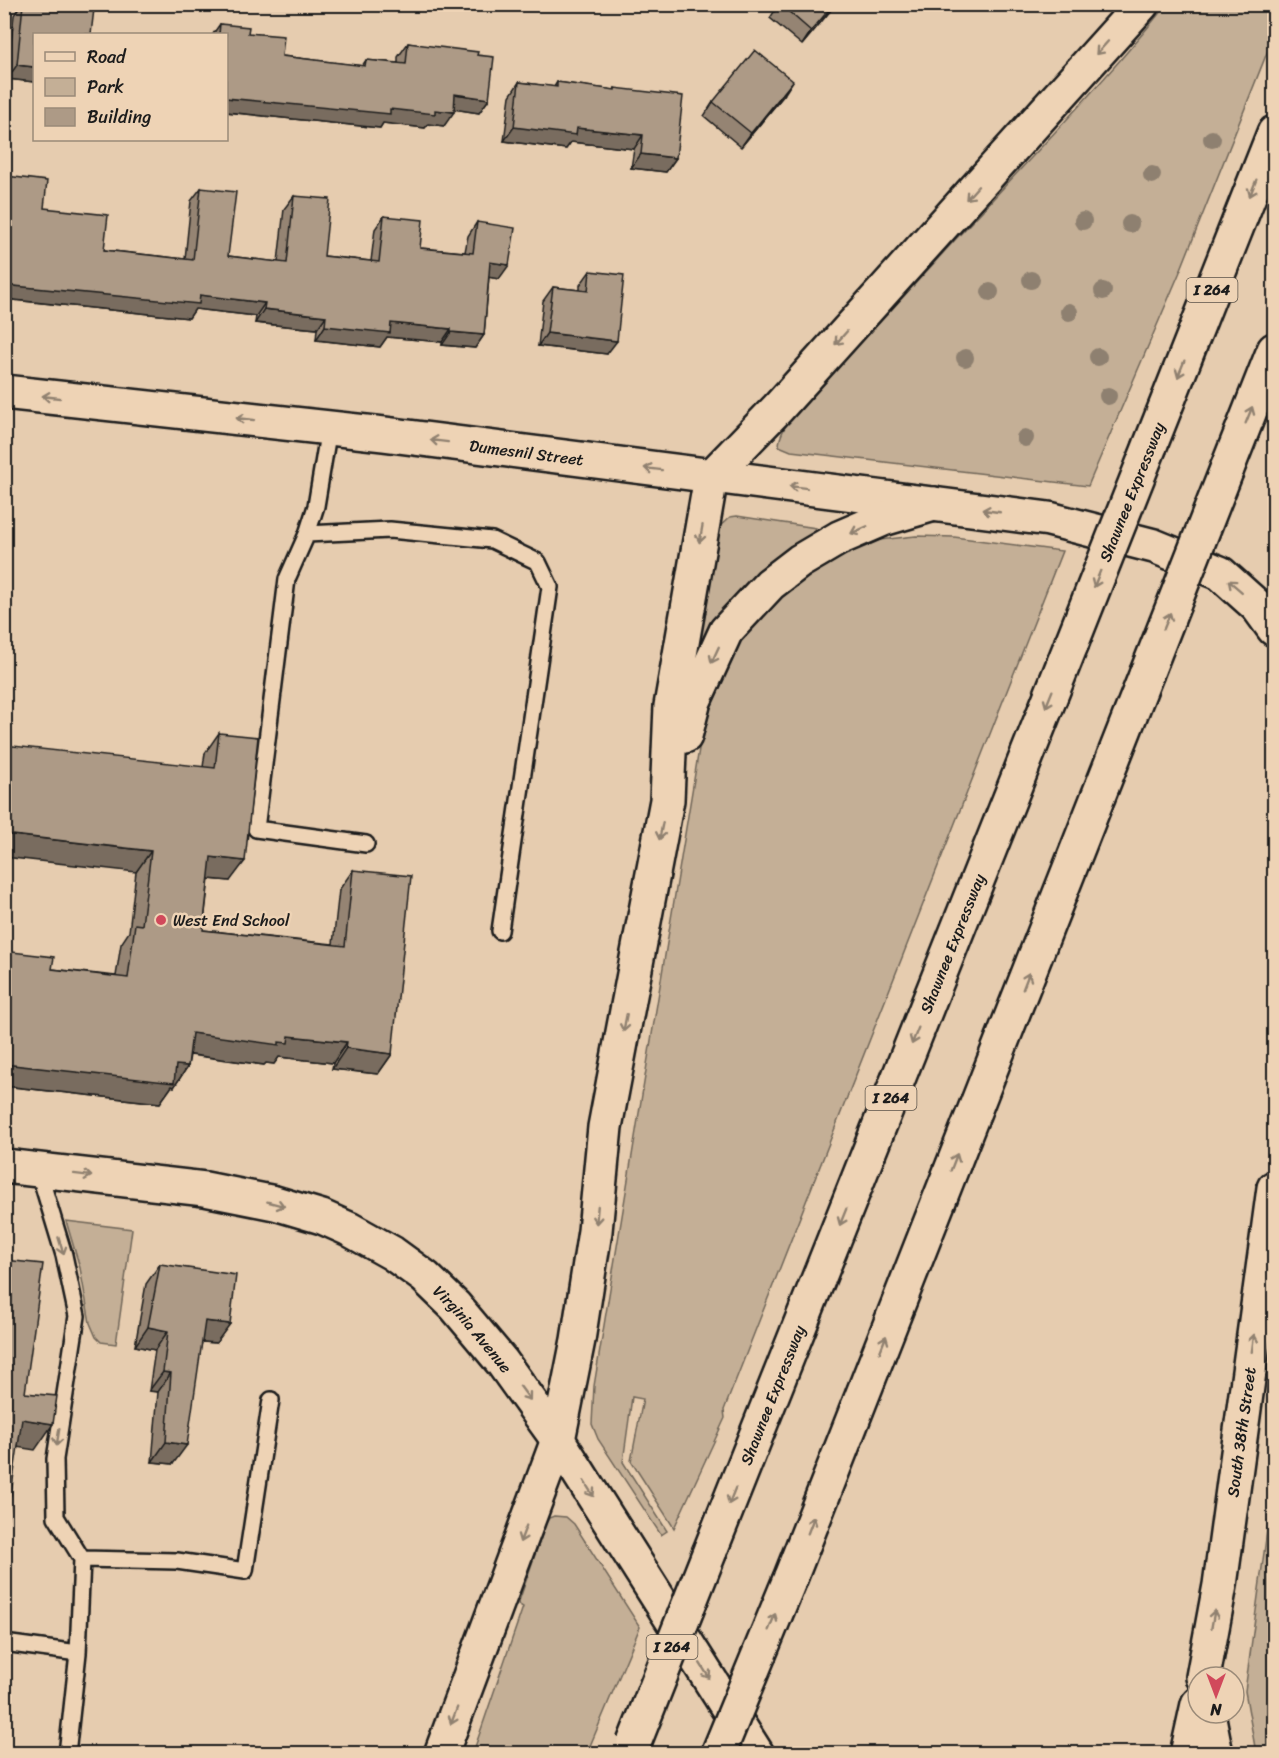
<svg xmlns="http://www.w3.org/2000/svg" width="1279" height="1758" viewBox="0 0 1279 1758" font-family="Sriracha,sans-serif">
<rect width="100%" height="100%" fill="#e6ccaf"/>
<filter id="ink" filterUnits="userSpaceOnUse"><feTurbulence type="fractalNoise" baseFrequency=".0167" numOctaves="2"/><feDisplacementMap in="SourceGraphic" scale="12" xChannelSelector="R" yChannelSelector="G"/><feConvolveMatrix kernelMatrix="1 2 1 2 8 2 1 2 1" color-interpolation-filters="sRGB"/></filter>
<g filter="url(#ink)">
<path fill="#c4af96" stroke="#706659" stroke-width="1.5" d="M 1166,5 L 1274,5 L 1274,35 L 1179,274 L 1088,486 L 791,451 L 779,446 C 779,419 833,371 852,351 C 897,306 938,257 982,211 C 1044,143 1109,77 1166,5 Z
M 737,516 L 816,528 L 816,534 L 761,571 L 744,586 L 717,619 L 703,643 L 699,647 L 697,645 L 718,528 L 730,517 Z
M 916,536 L 954,537 L 1062,551 L 724,1410 L 725,1418 L 674,1528 L 631,1461 L 643,1399 L 632,1397 L 623,1462 L 667,1531 L 661,1535 L 598,1439 L 592,1424 L 594,1386 L 701,737 L 710,701 L 743,633 L 790,585 L 841,555 L 879,540 Z
M 66,1221 L 132,1229 L 116,1344 L 101,1342 L 96,1337 L 90,1323 L 80,1268 Z
M 1274,1480 L 1274,1753 L 1256,1753 L 1245,1691 Z
M 554,1516 L 566,1517 L 574,1524 L 640,1627 L 587,1753 L 473,1753 L 523,1607 L 518,1604 L 546,1523 L 549,1518 Z"/>
<g fill="none" stroke-linecap="round" stroke-linejoin="round">
<g stroke="#1c1c1c" stroke-width="20">
<path id="service" d="M 329,428 L 316,506 L 307,534 L 390,530 L 492,540 L 538,562 L 550,587 L 500,931
M 307,534 L 287,579 L 256,829 L 366,844
M 38,1169 L 64,1255 L 77,1316 L 55,1459 L 56,1517 L 82,1559
M 4,1643 L 78,1653 L 82,1559 L 177,1561 L 245,1571 L 271,1400
M 67,1754 L 78,1653"/>
</g>
<g stroke="#1c1c1c" stroke-width="38">
<path id="tertiary" d="M 1208,1713 L 1216,1754"/>
</g>
<g stroke="#1c1c1c" stroke-width="38">
<g id="secondary">
<path id="s1" d="M 4,392 L 384,434 L 1049,519 L 1154,546 L 1220,573 L 1258,607 L 1274,629"/>
<path id="s2" d="M 4,1166 L 205,1189 L 275,1203 L 322,1217 L 349,1229 L 392,1253 L 425,1277 L 455,1306 L 502,1362 L 558,1440 L 757,1754"/>
<path id="s3" d="M 1203,1677 L 1220,1585 L 1274,1188"/>
<path d="M 1187,1754 L 1198,1704"/>
</g>
</g>
<g stroke="#1c1c1c" stroke-width="38">
<g id="motorway">
<path d="M 1150,446 L 1274,133"/>
<path d="M 1227,469 L 1274,350"/>
<path d="M 685,736 L 694,701 L 726,631 L 770,584 L 800,561 L 839,538 L 883,519 L 934,504"/>
<path id="s4" d="M 710,1551 L 1071,645"/>
<path d="M 790,1579 L 1146,675"/>
<path d="M 441,1754 L 558,1440 L 578,1340 L 595,1231 L 605,1127 L 667,800 L 671,706 L 711,477 L 778,408 L 1142,4"/>
</g>
</g>
<use href="#service" stroke="#eed3b5" stroke-width="15"/>
<use href="#tertiary" stroke="#eed3b5" stroke-width="33"/>
<use href="#secondary" stroke="#eed3b5" stroke-width="33"/>
<use href="#motorway" stroke="#eed3b5" stroke-width="33"/>
<g stroke="#1c1c1c" stroke-width="38" stroke-linecap="butt">
<path id="motorway-bridge" d="M 1071,645 L 1150,446
M 1146,675 L 1227,469
M 634,1743 L 710,1551
M 718,1754 L 790,1579"/>
</g>
<use href="#motorway-bridge" stroke="#eed3b5" stroke-width="33"/>
</g>
<g fill="#8e806f">
<circle cx="1212" cy="139" r="9"/>
<circle cx="1152" cy="175" r="9"/>
<circle cx="1083" cy="221" r="9"/>
<circle cx="1130" cy="224" r="9"/>
<circle cx="1031" cy="280" r="9"/>
<circle cx="1103" cy="291" r="9"/>
<circle cx="990" cy="292" r="9"/>
<circle cx="1069" cy="312" r="9"/>
<circle cx="1098" cy="357" r="9"/>
<circle cx="965" cy="358" r="9"/>
<circle cx="1108" cy="396" r="9"/>
<circle cx="1025" cy="438" r="9"/>
</g>
<path fill="#958473" stroke="#1c1c1c" stroke-width="1.5" d="M 21,4 L 57,4 L 34,34 L 34,82 L 7,79 L 14,15 Z
M 779,4 L 836,4 L 802,45 L 770,18 Z
M 220,24 L 248,33 L 282,56 L 362,66 L 366,60 L 398,63 L 398,57 L 408,43 L 477,55 L 489,99 L 479,113 L 454,109 L 444,126 L 428,124 L 425,128 L 383,123 L 380,128 L 226,112 L 226,34 L 213,34 Z
M 519,82 L 554,87 L 557,82 L 614,90 L 615,88 L 676,158 L 666,172 L 631,168 L 634,149 L 571,142 L 566,149 L 504,141 L 510,96 Z
M 784,95 L 741,147 L 704,116 L 713,102 Z
M 6,176 L 44,208 L 104,250 L 185,259 L 191,201 L 201,188 L 228,256 L 278,262 L 284,209 L 294,196 L 324,256 L 371,261 L 375,229 L 384,216 L 420,248 L 465,252 L 468,236 L 477,222 L 499,279 L 489,277 L 484,335 L 475,348 L 442,345 L 442,342 L 387,337 L 380,347 L 316,340 L 317,329 L 255,323 L 256,316 L 195,309 L 189,318 L 4,299 L 4,178 Z
M 590,271 L 607,354 L 538,346 L 543,301 L 553,287 L 580,290 L 580,285 Z
M 219,733 L 230,881 L 209,879 L 203,930 L 333,944 L 339,890 L 353,870 L 392,1054 L 378,1074 L 332,1069 L 333,1063 L 279,1057 L 274,1064 L 266,1063 L 264,1065 L 190,1055 L 188,1066 L 174,1087 L 172,1086 L 160,1103 L 4,1086 L 4,951 L 52,969 L 116,976 L 121,944 L 129,932 L 136,872 L 203,767 L 205,753 Z
M 160,1264 L 216,1343 L 202,1342 L 173,1464 L 152,1462 L 158,1392 L 149,1391 L 155,1350 L 135,1346 L 146,1284 Z"/>
<path fill="#796c5e" stroke="#1c1c1c" stroke-width="1.5" d="M 834,4 L 836,4 L 802,45 L 811,31 Z
M 17,65 L 34,67 L 34,82 L 7,79 Z
M 793,81 L 784,95 L 741,147 L 751,133 Z
M 455,94 L 489,99 L 479,113 L 446,108 Z
M 226,98 L 390,109 L 435,110 L 454,112 L 444,126 L 428,124 L 425,128 L 383,123 L 380,128 L 226,112 Z
M 514,127 L 577,128 L 643,135 L 634,149 L 571,142 L 566,149 L 504,141 Z
M 641,154 L 676,158 L 666,172 L 631,168 Z
M 490,262 L 509,265 L 499,279 L 481,276 Z
M 4,285 L 200,295 L 265,303 L 256,316 L 195,309 L 189,318 L 4,299 Z
M 264,309 L 326,316 L 317,329 L 255,323 Z
M 391,323 L 451,329 L 442,342 L 387,337 L 380,347 L 316,340 L 325,326 Z
M 451,332 L 484,335 L 475,348 L 442,345 Z
M 547,333 L 617,341 L 607,354 L 538,346 Z
M 4,834 L 151,851 L 136,872 L 4,857 Z
M 211,857 L 245,861 L 230,881 L 197,878 Z
M 192,1033 L 279,1042 L 289,1036 L 347,1042 L 333,1063 L 279,1057 L 274,1064 L 266,1063 L 264,1065 L 178,1053 Z
M 346,1048 L 392,1054 L 378,1074 L 332,1069 Z
M 4,1064 L 176,1065 L 188,1066 L 174,1087 L 172,1086 L 160,1103 L 4,1086 Z
M 205,1321 L 230,1324 L 216,1343 L 192,1341 Z
M 148,1327 L 168,1331 L 155,1350 L 135,1346 Z
M 163,1372 L 171,1373 L 158,1392 L 149,1391 Z
M 22,1419 L 53,1424 L 35,1450 L 4,1445 Z
M 166,1442 L 187,1445 L 173,1464 L 152,1462 Z"/>
<path fill="#ad9a86" stroke="#1c1c1c" stroke-width="1.5" d="M 23,4 L 57,4 L 94,9 L 91,34 L 34,34 L 34,67 L 17,65 Z
M 780,4 L 834,4 L 811,31 Z
M 220,24 L 249,27 L 248,33 L 284,36 L 282,56 L 365,66 L 366,60 L 406,64 L 408,43 L 478,52 L 477,55 L 494,57 L 489,99 L 455,94 L 454,112 L 435,110 L 435,114 L 390,109 L 390,114 L 226,98 L 226,34 L 219,34 Z
M 755,50 L 793,81 L 751,133 L 713,102 Z
M 519,82 L 557,87 L 557,82 L 615,90 L 615,88 L 683,96 L 676,158 L 641,154 L 643,135 L 577,128 L 576,135 L 514,127 Z
M 6,176 L 47,181 L 44,208 L 108,215 L 104,250 L 193,260 L 201,188 L 236,192 L 228,256 L 287,263 L 294,196 L 330,199 L 324,256 L 379,262 L 384,216 L 423,220 L 420,248 L 473,253 L 477,222 L 515,228 L 509,265 L 490,262 L 484,335 L 451,332 L 451,329 L 391,323 L 390,333 L 325,326 L 326,316 L 264,309 L 265,303 L 200,295 L 199,304 L 4,285 L 4,188 Z
M 590,271 L 624,275 L 617,341 L 547,333 L 553,287 L 588,291 Z
M 219,733 L 258,737 L 245,861 L 211,857 L 203,930 L 345,946 L 353,870 L 411,876 L 392,1054 L 346,1048 L 347,1042 L 289,1036 L 288,1043 L 279,1042 L 279,1045 L 192,1033 L 188,1066 L 176,1065 L 174,1083 L 4,1064 L 4,951 L 54,957 L 52,969 L 128,978 L 135,924 L 142,925 L 151,851 L 4,834 L 4,745 L 215,768 Z
M 4,1260 L 43,1264 L 25,1393 L 57,1396 L 53,1424 L 22,1419 L 4,1541 Z
M 160,1264 L 236,1275 L 230,1324 L 205,1321 L 187,1445 L 166,1442 L 171,1373 L 163,1372 L 168,1331 L 148,1327 Z"/>
<defs><path id="oneway-shaft" d="M-6 0H5M1.5-3L5.5 0L1.5 3" fill="none" stroke-width="1.6" stroke-linecap="round" stroke-linejoin="round" transform="scale(1.5)"/></defs>
<g stroke="#908170">
<use href="#oneway-shaft" transform="translate(1102 48) rotate(132)"/>
<use href="#oneway-shaft" transform="translate(1253 188) rotate(112)"/>
<use href="#oneway-shaft" transform="translate(972 193) rotate(132)"/>
<use href="#oneway-shaft" transform="translate(841 338) rotate(132)"/>
<use href="#oneway-shaft" transform="translate(1181 369) rotate(112)"/>
<use href="#oneway-shaft" transform="translate(51 397) rotate(-174)"/>
<use href="#oneway-shaft" transform="translate(1249 415) rotate(-68)"/>
<use href="#oneway-shaft" transform="translate(245 419) rotate(-174)"/>
<use href="#oneway-shaft" transform="translate(439 441) rotate(-173)"/>
<use href="#oneway-shaft" transform="translate(653 469) rotate(-173)"/>
<use href="#oneway-shaft" transform="translate(798 487) rotate(-173)"/>
<use href="#oneway-shaft" transform="translate(991 511) rotate(-172)"/>
<use href="#oneway-shaft" transform="translate(859 530) rotate(156)"/>
<use href="#oneway-shaft" transform="translate(701 534) rotate(100)"/>
<use href="#oneway-shaft" transform="translate(1097 579) rotate(112)"/>
<use href="#oneway-shaft" transform="translate(1235 586) rotate(-139)"/>
<use href="#oneway-shaft" transform="translate(1167 621) rotate(-68)"/>
<use href="#oneway-shaft" transform="translate(715 655) rotate(115)"/>
<use href="#oneway-shaft" transform="translate(1049 699) rotate(112)"/>
<use href="#oneway-shaft" transform="translate(661 831) rotate(101)"/>
<use href="#oneway-shaft" transform="translate(1026 981) rotate(-69)"/>
<use href="#oneway-shaft" transform="translate(625 1023) rotate(101)"/>
<use href="#oneway-shaft" transform="translate(915 1036) rotate(112)"/>
<use href="#oneway-shaft" transform="translate(954 1162) rotate(-69)"/>
<use href="#oneway-shaft" transform="translate(83 1175) rotate(7)"/>
<use href="#oneway-shaft" transform="translate(276 1204) rotate(15)"/>
<use href="#oneway-shaft" transform="translate(597 1215) rotate(95)"/>
<use href="#oneway-shaft" transform="translate(843 1217) rotate(112)"/>
<use href="#oneway-shaft" transform="translate(61 1246) rotate(73)"/>
<use href="#oneway-shaft" transform="translate(1253 1343) rotate(-82)"/>
<use href="#oneway-shaft" transform="translate(883 1344) rotate(-69)"/>
<use href="#oneway-shaft" transform="translate(525 1393) rotate(54)"/>
<use href="#oneway-shaft" transform="translate(58 1437) rotate(99)"/>
<use href="#oneway-shaft" transform="translate(589 1489) rotate(58)"/>
<use href="#oneway-shaft" transform="translate(732 1496) rotate(112)"/>
<use href="#oneway-shaft" transform="translate(811 1525) rotate(-69)"/>
<use href="#oneway-shaft" transform="translate(523 1534) rotate(111)"/>
<use href="#oneway-shaft" transform="translate(1213 1619) rotate(-80)"/>
<use href="#oneway-shaft" transform="translate(772 1622) rotate(-68)"/>
<use href="#oneway-shaft" transform="translate(705 1671) rotate(58)"/>
<use href="#oneway-shaft" transform="translate(454 1716) rotate(111)"/>
</g>
</g>
<circle fill="#d1495b" stroke="#eed3b5" stroke-width="2" cx="161" cy="920" r="6"/>
<g text-anchor="middle" dominant-baseline="central" stroke-width="5" stroke-linejoin="round" paint-order="stroke">
<g fill="#eed3b5" stroke="#5b534a" stroke-width="1.5">
<rect x="1186.5" y="278" width="51" height="24" rx="4.5"/>
<rect x="865.5" y="1086" width="51" height="24" rx="4.5"/>
<rect x="646.5" y="1635" width="51" height="24" rx="4.5"/>
</g>
<g font-size="15" font-weight="bold" fill="#1c1c1c">
<text x="1212" y="290">I 264</text>
<text x="891" y="1098">I 264</text>
<text x="672" y="1647">I 264</text>
</g>
<g font-size="16" fill="#1c1c1c" stroke="#eed3b5">
<text stroke="none"><textPath href="#s1" startOffset="526">Dumesnil Street</textPath></text>
<text transform="translate(1132 492) rotate(-68)">Shawnee Expressway</text>
<text stroke="none"><textPath href="#s4" startOffset="654">Shawnee Expressway</textPath></text>
<text stroke="none"><textPath href="#s2" startOffset="513">Virginia Avenue</textPath></text>
<text stroke="none"><textPath href="#s4" startOffset="168">Shawnee Expressway</textPath></text>
<text stroke="none"><textPath href="#s3" startOffset="248">South 38th Street</textPath></text>
</g>
<g font-size="16" fill="#1c1c1c" stroke="#eed3b5" text-anchor="start">
<text x="173" y="920">West End School</text>
</g>
</g>
<rect width="1279" height="1758" fill="none" stroke="#eed3b5" stroke-width="24"/>
<rect x="12" y="12" width="1255" height="1734" fill="none" stroke="#1c1c1c" stroke-width="2" filter="url(#ink)"/>
<rect x="33" y="33" width="195" height="108" fill="#eed3b5" stroke="#9a8a78" stroke-width="1.5"/>
<rect x="45" y="52" width="30" height="9" fill="#eed3b5" stroke="#9a8a78" stroke-width="1.5"/>
<text x="87" y="63" font-size="18" fill="#1c1c1c">Road</text>
<rect x="45" y="78" width="30" height="18" fill="#c4af96" stroke="#9a8a78" stroke-width="1.5"/>
<text x="87" y="93" font-size="18" fill="#1c1c1c">Park</text>
<rect x="45" y="108" width="30" height="18" fill="#ad9a86" stroke="#9a8a78" stroke-width="1.5"/>
<text x="87" y="123" font-size="18" fill="#1c1c1c">Building</text>
<g transform="translate(1216 1695) rotate(180)"><circle r="28" fill="#eed3b5" stroke="#9a8a78" stroke-width="1.5"/>
<path d="M0-4.5L10 22L0 15L-10 22Z" fill="#d1495b"/>
<text y="-9" font-size="16" font-weight="bold" text-anchor="middle" fill="#1c1c1c">N</text>
</g>
</svg>
